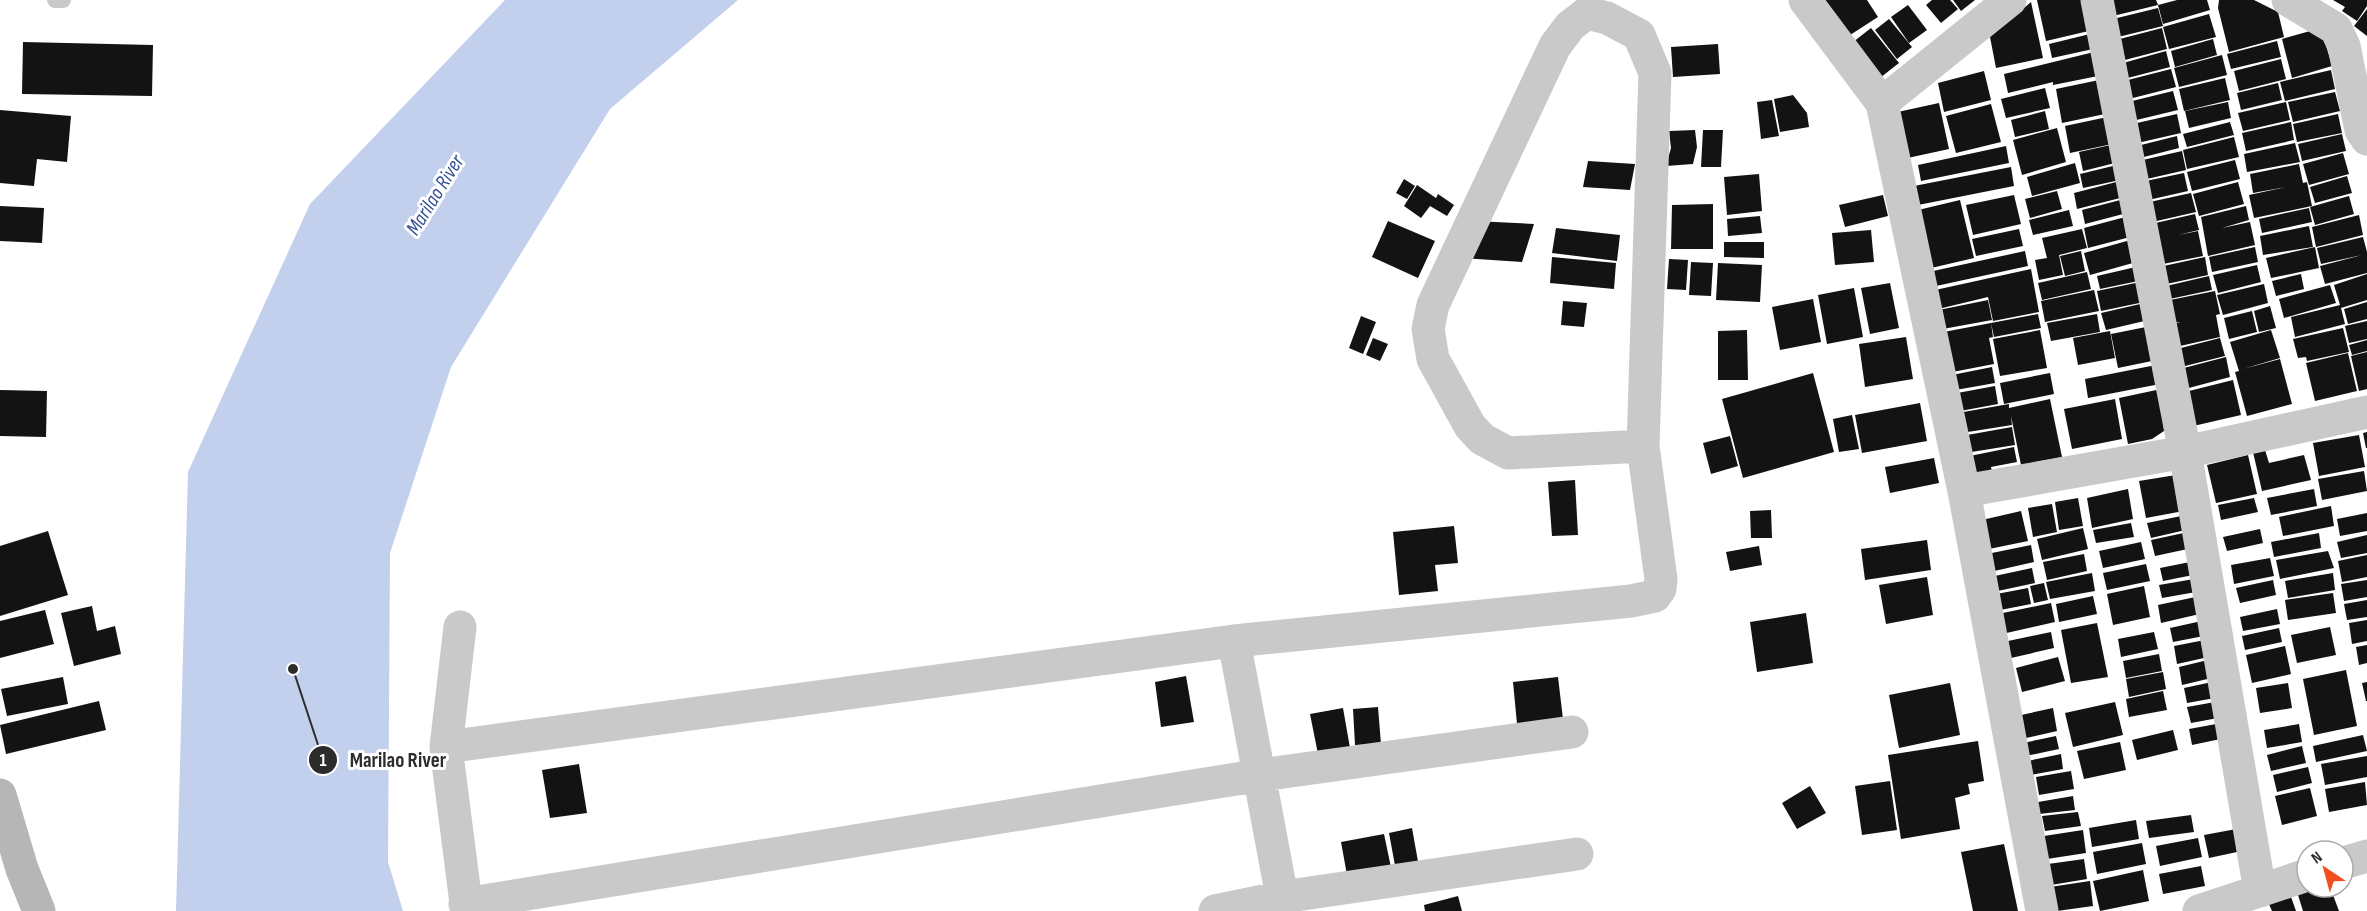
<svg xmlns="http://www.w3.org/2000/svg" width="2367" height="911" viewBox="0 0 2367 911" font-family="'Sofia Sans Condensed',sans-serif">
<rect width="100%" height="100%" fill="#fff"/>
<path fill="#c2cfed" d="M 505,0 L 738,0 L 610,109 L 451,367 L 390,553 L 388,862 L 403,911 L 176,911 L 188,472 L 310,204 Z"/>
<path fill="#131313" d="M 1826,0 L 1867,0 L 1878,17 L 1847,37 L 1824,1 Z
M 1932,0 L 1950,0 L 1958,9 L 1941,23 L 1926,5 Z
M 1953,0 L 1975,0 L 1961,11 Z
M 2037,0 L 2086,0 L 2093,30 L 2046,41 Z
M 2105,0 L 2156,0 L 2158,5 L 2109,17 Z
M 2177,0 L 2207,0 L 2210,10 L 2163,24 L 2158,5 Z
M 2219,0 L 2254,0 L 2278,12 L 2284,37 L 2229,52 L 2218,8 Z
M 2333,0 L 2367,0 L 2367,6 L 2357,21 L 2342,11 L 2345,7 Z
M 2031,2 L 2043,58 L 1996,68 L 1990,37 Z
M 1908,5 L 1927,30 L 1909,43 L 1891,17 Z
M 2158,8 L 2163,26 L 2114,38 L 2109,20 Z
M 2367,9 L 2367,36 L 2354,26 Z
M 2209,14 L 2216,37 L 2169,49 L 2163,27 Z
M 1889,19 L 1912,47 L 1897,59 L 1875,30 Z
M 1871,28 L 1899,63 L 1876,81 L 1848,46 Z
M 2162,28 L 2167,49 L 2117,62 L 2112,41 Z
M 2321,28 L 2332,66 L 2292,78 L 2282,39 Z
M 2090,34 L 2093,49 L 2052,58 L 2049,44 Z
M 2213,39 L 2217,55 L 2175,67 L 2171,51 Z
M 2277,41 L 2281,57 L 2231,69 L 2227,54 Z
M 23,42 L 153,45 L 152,96 L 22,94 Z
M 1718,44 L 1720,74 L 1673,77 L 1671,47 Z
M 2166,51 L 2170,67 L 2120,80 L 2116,65 Z
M 2094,52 L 2098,76 L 2053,85 L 2053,82 L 2008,93 L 2004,74 Z
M 2222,55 L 2227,75 L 2179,87 L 2174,68 Z
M 2281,59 L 2286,79 L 2239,91 L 2234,71 Z
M 2171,69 L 2176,87 L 2125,100 L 2120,82 Z
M 2331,70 L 2335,89 L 2285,101 L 2280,82 Z
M 1984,71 L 1991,100 L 1944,112 L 1938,83 Z
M 2225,78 L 2230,100 L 2184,111 L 2179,89 Z
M 2099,80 L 2105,114 L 2062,123 L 2056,89 Z
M 2278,83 L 2282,100 L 2241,110 L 2237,93 Z
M 2045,88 L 2050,108 L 2006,118 L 2001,99 Z
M 2173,91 L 2178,110 L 2128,122 L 2124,103 Z
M 2335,92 L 2340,111 L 2293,122 L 2288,102 Z
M 1793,95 L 1807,113 L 1809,127 L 1780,132 L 1774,99 Z
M 1772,100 L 1779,136 L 1761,139 L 1757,102 Z
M 2228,102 L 2231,118 L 2189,128 L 2185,111 Z
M 2286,102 L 2290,120 L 2243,131 L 2238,113 Z
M 1939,103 L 1949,149 L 1903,159 L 1893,113 Z
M 1991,104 L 2001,142 L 1956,153 L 1946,116 Z
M 0,110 L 71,116 L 67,162 L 37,159 L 34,186 L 0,183 Z
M 2045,111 L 2049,129 L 2015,137 L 2011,120 Z
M 2177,114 L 2181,133 L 2133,144 L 2128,125 Z
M 2338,114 L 2342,133 L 2297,142 L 2293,124 Z
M 2112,116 L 2117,143 L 2070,153 L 2065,126 Z
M 2230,122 L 2234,135 L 2187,147 L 2183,134 Z
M 2291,122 L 2294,140 L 2246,151 L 2242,133 Z
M 2057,128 L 2066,162 L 2022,175 L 2013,140 Z
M 1695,130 L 1697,147 L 1693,164 L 1666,166 L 1671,148 L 1669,131 Z
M 1703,130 L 1723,130 L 1721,167 L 1701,167 Z
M 2342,134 L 2346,151 L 2302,161 L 2298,144 Z
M 2177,136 L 2179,148 L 2136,159 L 2133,147 Z
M 2234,137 L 2239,157 L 2187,169 L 2183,150 Z
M 2295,143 L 2300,162 L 2247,172 L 2244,154 Z
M 2115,144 L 2119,162 L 2083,171 L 2079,152 Z
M 2006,146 L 2009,163 L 1921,181 L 1918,165 Z
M 2182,151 L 2186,170 L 2138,181 L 2134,162 Z
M 2343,153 L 2349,174 L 2309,185 L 2303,164 Z
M 2235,160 L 2240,179 L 2192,191 L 2187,172 Z
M 1588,161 L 1635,164 L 1630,190 L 1583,187 Z
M 2075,163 L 2080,183 L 2032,196 L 2027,177 Z
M 2299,164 L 2303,183 L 2307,182 L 2312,206 L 2254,218 L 2249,195 L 2286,187 L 2253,193 L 2250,174 Z
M 2117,165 L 2120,180 L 2083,188 L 2080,174 Z
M 2011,167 L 2014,186 L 1918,205 L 1914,186 Z
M 2184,173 L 2188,191 L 2144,201 L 2141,182 Z
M 1759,174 L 1762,211 L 1727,215 L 1724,177 Z
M 2347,176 L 2352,193 L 2315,203 L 2310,187 Z
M 1404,179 L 1415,186 L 1407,199 L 1396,193 Z
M 2120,181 L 2124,197 L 2077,209 L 2074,193 Z
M 2238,182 L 2244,204 L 2199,216 L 2193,194 Z
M 1417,185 L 1436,198 L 1438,194 L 1454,205 L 1447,216 L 1430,206 L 1421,218 L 1404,206 Z
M 2057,191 L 2062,209 L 2030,218 L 2025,199 Z
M 2191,193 L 2196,212 L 2148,223 L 2145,203 Z
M 1883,195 L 1888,216 L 1845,227 L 1839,205 Z
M 2014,195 L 2021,224 L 1973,235 L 1966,205 Z
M 2349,196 L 2354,214 L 2315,225 L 2310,207 Z
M 2124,199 L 2127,213 L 2085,224 L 2082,210 Z
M 1960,200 L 1974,258 L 1927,269 L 1914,211 Z
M 1713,204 L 1713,249 L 1671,249 L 1672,205 Z
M 0,206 L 44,208 L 42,243 L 0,241 Z
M 2246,206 L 2249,220 L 2222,228 L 2250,222 L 2255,245 L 2208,256 L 2201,217 Z
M 2309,208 L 2312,222 L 2262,233 L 2259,219 Z
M 2069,210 L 2073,226 L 2033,235 L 2029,220 Z
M 2195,214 L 2199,230 L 2178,235 L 2198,231 L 2203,256 L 2158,265 L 2151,224 Z
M 2359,215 L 2363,235 L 2316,247 L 2312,227 Z
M 1760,216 L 1762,233 L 1728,236 L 1727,219 Z
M 2129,216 L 2134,236 L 2088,248 L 2084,228 Z
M 1388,221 L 1435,241 L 1418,278 L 1372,257 Z
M 1475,221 L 1534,224 L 1522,262 L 1462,258 Z
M 2309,226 L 2313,247 L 2263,255 L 2260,236 Z
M 1556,228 L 1620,235 L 1617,261 L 1552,253 Z
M 2019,229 L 2023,246 L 1976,256 L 1972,239 Z
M 2082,229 L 2087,248 L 2059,255 L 2063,275 L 2039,280 L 2035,260 L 2047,258 L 2042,238 Z
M 1871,230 L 1874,262 L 1835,265 L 1832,233 Z
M 2363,237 L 2367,252 L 2367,273 L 2325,284 L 2320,266 L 2362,255 L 2321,264 L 2317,248 Z
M 2134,239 L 2140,261 L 2090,275 L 2084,253 Z
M 1724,242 L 1764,242 L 1764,258 L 1724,257 Z
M 2255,247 L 2258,262 L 2212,272 L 2209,257 Z
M 2315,247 L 2319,268 L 2271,278 L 2266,258 Z
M 2025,251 L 2028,266 L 1927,288 L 1924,273 Z
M 2081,251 L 2085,271 L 2065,276 L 2060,256 Z
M 1552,257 L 1616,263 L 1614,289 L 1550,283 Z
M 2205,257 L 2208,275 L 2162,285 L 2159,267 Z
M 1669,259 L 1688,260 L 1686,290 L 1667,289 Z
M 1691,262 L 1713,263 L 1711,296 L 1689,295 Z
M 1718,263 L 1762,265 L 1760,302 L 1716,300 Z
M 2257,265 L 2261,282 L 2218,293 L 2213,275 Z
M 2140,266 L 2143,280 L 2100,289 L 2097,276 Z
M 2031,269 L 2039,312 L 1993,321 L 1988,297 L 1930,311 L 1926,292 Z
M 2087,272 L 2091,289 L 2042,300 L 2038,283 Z
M 2301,274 L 2304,289 L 2276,296 L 2272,281 Z
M 2367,274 L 2367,300 L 2341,308 L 2345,324 L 2295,337 L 2291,317 L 2340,305 L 2334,285 Z
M 2209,276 L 2212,290 L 2165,300 L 2162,287 Z
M 2145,281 L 2149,301 L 2101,311 L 2097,291 Z
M 1890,283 L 1899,328 L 1870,334 L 1861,288 Z
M 2264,284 L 2268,303 L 2223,315 L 2217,295 Z
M 2330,285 L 2336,303 L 2284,318 L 2279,299 Z
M 1854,288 L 1863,337 L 1827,344 L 1818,295 Z
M 2094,290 L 2099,311 L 2045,322 L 2041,301 Z
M 2215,291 L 2220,314 L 2216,315 L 2220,337 L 2180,346 L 2169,326 L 2180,322 L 2169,324 L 2165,301 Z
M 1813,299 L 1821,342 L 1780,350 L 1772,307 Z
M 1988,300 L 1992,320 L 1932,331 L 1929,312 Z
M 1563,301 L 1587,303 L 1584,327 L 1561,325 Z
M 2149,302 L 2153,319 L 2106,330 L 2101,313 Z
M 2367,302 L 2367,319 L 2348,324 L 2344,309 Z
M 2270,306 L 2276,328 L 2259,332 L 2254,311 Z
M 2252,311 L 2257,332 L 2229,339 L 2224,318 Z
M 2038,314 L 2041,328 L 1994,337 L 1991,323 Z
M 2097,314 L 2100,332 L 2051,341 L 2047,323 Z
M 1361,316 L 1376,322 L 1363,354 L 1349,348 Z
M 2367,321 L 2367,339 L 2349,343 L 2345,326 Z
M 1991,323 L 1993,337 L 1989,338 L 1994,364 L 1942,374 L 1933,334 Z
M 2146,327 L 2152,361 L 2118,368 L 2111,334 Z
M 2343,328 L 2349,352 L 2307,361 L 2306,357 L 2298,358 L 2293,339 Z
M 1747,330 L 1748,380 L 1718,380 L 1718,331 Z
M 2040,330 L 2047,368 L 2000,376 L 1993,339 Z
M 2271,330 L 2280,358 L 2243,369 L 2280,359 L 2292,404 L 2247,416 L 2235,372 L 2239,371 L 2230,342 Z
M 2110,331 L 2115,358 L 2078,365 L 2073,338 Z
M 1906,337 L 1913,379 L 1865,387 L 1859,344 Z
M 1373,338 L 1388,344 L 1380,361 L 1366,355 Z
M 2220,338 L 2225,356 L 2181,367 L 2177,349 Z
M 2367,340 L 2367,351 L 2352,355 L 2349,345 Z
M 2367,352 L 2367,389 L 2359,391 L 2351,356 Z
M 2348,353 L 2357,391 L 2315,401 L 2306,363 Z
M 2226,357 L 2230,377 L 2185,389 L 2180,369 Z
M 2156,365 L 2160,384 L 2088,398 L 2085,379 Z
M 1992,367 L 1995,383 L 1950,391 L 1947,376 Z
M 1813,373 L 1834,452 L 1743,478 L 1722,399 Z
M 2050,373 L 2054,394 L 2004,404 L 2000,383 Z
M 2233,380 L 2241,415 L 2189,427 L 2181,393 Z
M 1995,386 L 1998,404 L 1955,412 L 1952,394 Z
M 2161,389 L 2164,431 L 2152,439 L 2128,444 L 2119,398 Z
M 0,390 L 47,391 L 46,437 L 0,436 Z
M 2050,399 L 2062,457 L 2021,465 L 2011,416 L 2012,425 L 1955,434 L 1952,414 L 2009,404 L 2009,408 Z
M 2115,399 L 2122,439 L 2072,449 L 2064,409 Z
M 1920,403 L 1927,441 L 1862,453 L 1855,415 Z
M 1852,415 L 1859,449 L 1839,452 L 1833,419 Z
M 2012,427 L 2015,445 L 1959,454 L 1956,437 Z
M 2367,432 L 2367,448 L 2366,448 L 2363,433 Z
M 2359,435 L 2365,467 L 2319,476 L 2313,443 Z
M 1730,436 L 1738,466 L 1711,474 L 1703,443 Z
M 2014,447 L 2017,462 L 1991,467 L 1993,476 L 1976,479 L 1960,458 Z
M 2265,450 L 2269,463 L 2304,455 L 2311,480 L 2262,491 L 2253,452 Z
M 2248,455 L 2257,494 L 2216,503 L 2207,465 Z
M 1934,458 L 1939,483 L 1890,493 L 1885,467 Z
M 2364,471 L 2367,491 L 2322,500 L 2318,479 Z
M 2182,474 L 2189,510 L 2146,518 L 2139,481 Z
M 1575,480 L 1578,535 L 1552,536 L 1548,482 Z
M 2128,489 L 2133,519 L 2092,528 L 2087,498 Z
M 2314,489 L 2317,506 L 2271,515 L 2267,498 Z
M 2078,498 L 2083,526 L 2059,530 L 2055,502 Z
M 2254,498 L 2258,512 L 2221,520 L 2218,505 Z
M 2052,504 L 2057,532 L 2033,537 L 2028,508 Z
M 2331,506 L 2334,526 L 2283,536 L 2279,517 Z
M 1771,510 L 1772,538 L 1751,538 L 1750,511 Z
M 2021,511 L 2028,541 L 1989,549 L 1982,520 Z
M 2367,513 L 2367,531 L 2340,536 L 2337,519 Z
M 2191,514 L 2194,528 L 2151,538 L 2147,523 Z
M 2131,523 L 2134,537 L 2096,543 L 2093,530 Z
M 1454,526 L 1458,563 L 1435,565 L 1438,591 L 1399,595 L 1393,532 Z
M 2083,528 L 2088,549 L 2042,560 L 2037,539 Z
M 2260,529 L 2263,543 L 2227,551 L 2223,537 Z
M 48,531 L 68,595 L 0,616 L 0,546 Z
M 2193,531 L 2197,547 L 2155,556 L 2151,540 Z
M 2319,533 L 2321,548 L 2274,557 L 2271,542 Z
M 2367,535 L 2367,553 L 2341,558 L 2337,542 Z
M 1927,540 L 1931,570 L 1865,580 L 1861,549 Z
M 2141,542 L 2145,559 L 2103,568 L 2099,551 Z
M 2031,545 L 2034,562 L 1990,572 L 1987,554 Z
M 1759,546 L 1762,565 L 1730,571 L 1726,552 Z
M 2328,551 L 2334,568 L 2280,579 L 2276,560 Z
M 2084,554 L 2087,571 L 2047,580 L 2043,562 Z
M 2367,555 L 2367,577 L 2342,582 L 2338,561 Z
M 2270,558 L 2274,576 L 2234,584 L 2231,565 Z
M 2190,562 L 2193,575 L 2163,581 L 2160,568 Z
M 2146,564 L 2150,581 L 2107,590 L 2103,573 Z
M 2032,568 L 2035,583 L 1993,592 L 1990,577 Z
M 2092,573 L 2095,591 L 2050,599 L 2046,582 Z
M 2333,573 L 2335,590 L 2288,598 L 2285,581 Z
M 1927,577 L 1933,615 L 1886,624 L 1879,585 Z
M 2194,579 L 2196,592 L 2162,598 L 2159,585 Z
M 2273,580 L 2276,595 L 2240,603 L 2236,588 Z
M 2367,580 L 2367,597 L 2344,601 L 2341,584 Z
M 2044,583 L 2048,600 L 2034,603 L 2030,586 Z
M 2144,586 L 2150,617 L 2113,625 L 2107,594 Z
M 2028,588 L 2031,604 L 1990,612 L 1986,596 Z
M 2333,593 L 2336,613 L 2288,620 L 2285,600 Z
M 2093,596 L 2097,614 L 2059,622 L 2056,604 Z
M 2200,596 L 2204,613 L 2161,623 L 2158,605 Z
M 2367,600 L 2367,617 L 2347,620 L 2344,604 Z
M 2051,603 L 2055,622 L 2002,634 L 1998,614 Z
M 92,606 L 97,631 L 115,626 L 121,654 L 74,666 L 61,613 Z
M 2277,609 L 2280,624 L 2243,631 L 2240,617 Z
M 45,610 L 54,644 L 0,658 L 0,621 Z
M 1806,613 L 1813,663 L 1757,672 L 1750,622 Z
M 2206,620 L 2209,635 L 2173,642 L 2170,628 Z
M 2367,620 L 2367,641 L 2352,644 L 2349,623 Z
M 2097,623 L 2108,677 L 2071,683 L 2061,630 Z
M 2330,627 L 2336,655 L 2297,663 L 2291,635 Z
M 2279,628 L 2282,642 L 2245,650 L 2242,636 Z
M 2051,632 L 2054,648 L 2011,658 L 2008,641 Z
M 2154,632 L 2158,649 L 2121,657 L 2118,639 Z
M 2210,639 L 2213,656 L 2177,664 L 2174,646 Z
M 2367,645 L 2367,663 L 2359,665 L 2356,647 Z
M 2285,646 L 2291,674 L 2252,683 L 2246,655 Z
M 2159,654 L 2162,671 L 2126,678 L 2123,661 Z
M 2058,657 L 2065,681 L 2022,692 L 2016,668 Z
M 2216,658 L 2220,676 L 2182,685 L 2179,667 Z
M 2346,670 L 2357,726 L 2314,735 L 2303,679 Z
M 2163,672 L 2166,689 L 2129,697 L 2126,679 Z
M 1186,676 L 1194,722 L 1161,727 L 1155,682 Z
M 63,677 L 68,704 L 7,716 L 1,689 Z
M 1558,677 L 1563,719 L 1517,724 L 1513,682 Z
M 2212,682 L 2215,698 L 2187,703 L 2184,688 Z
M 2367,682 L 2367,701 L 2366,701 L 2362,683 Z
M 1950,683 L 1960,735 L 1899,748 L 1889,695 Z
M 2288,683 L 2292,708 L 2260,713 L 2256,688 Z
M 2163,691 L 2167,710 L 2129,717 L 2126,699 Z
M 99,701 L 106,730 L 6,754 L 0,725 Z
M 2115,702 L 2123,735 L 2073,747 L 2065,713 Z
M 2215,702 L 2218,718 L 2191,723 L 2187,707 Z
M 1378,707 L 1381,744 L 1355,745 L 1353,709 Z
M 1343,708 L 1350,748 L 1318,754 L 1310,714 Z
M 2053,708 L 2057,731 L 2017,740 L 2012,717 Z
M 2227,722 L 2230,737 L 2192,745 L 2189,729 Z
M 2299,724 L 2302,742 L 2267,748 L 2264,730 Z
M 2173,730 L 2178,750 L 2137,760 L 2132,740 Z
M 2363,735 L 2367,751 L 2316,762 L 2313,746 Z
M 2056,736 L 2059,749 L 2021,757 L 2018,744 Z
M 1978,741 L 1984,781 L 1968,784 L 1970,794 L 1955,798 L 1960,829 L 1901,839 L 1888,755 Z
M 2120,742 L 2126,770 L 2084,779 L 2077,751 Z
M 2302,746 L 2306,763 L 2271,771 L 2267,755 Z
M 2061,754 L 2063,769 L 2026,776 L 2023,762 Z
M 2367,756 L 2367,777 L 2325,785 L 2321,764 Z
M 579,764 L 587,813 L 550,818 L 542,770 Z
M 2308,767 L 2312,783 L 2277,792 L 2273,775 Z
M 2071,771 L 2074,789 L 2039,795 L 2036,777 Z
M 1890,781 L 1897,830 L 1862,835 L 1855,786 Z
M 2365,782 L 2367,805 L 2329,812 L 2325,789 Z
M 1810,786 L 1826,813 L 1797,829 L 1782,803 Z
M 2310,788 L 2317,816 L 2282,825 L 2275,796 Z
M 2073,796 L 2075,810 L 2039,814 L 2038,802 Z
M 2078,812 L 2081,826 L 2045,831 L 2042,816 Z
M 2191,815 L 2194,832 L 2149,838 L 2146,821 Z
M 2136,820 L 2139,839 L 2092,847 L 2089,828 Z
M 2247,827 L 2251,849 L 2209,858 L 2204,835 Z
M 1412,828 L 1419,867 L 1396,871 L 1389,833 Z
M 2083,830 L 2086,853 L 2047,859 L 2044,836 Z
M 1384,834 L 1393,877 L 1349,886 L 1341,842 Z
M 2198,838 L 2202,857 L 2160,866 L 2156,846 Z
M 2142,843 L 2146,864 L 2097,874 L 2093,852 Z
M 2004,844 L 2018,911 L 1973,911 L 1961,852 Z
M 2084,859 L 2087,879 L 2051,885 L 2048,864 Z
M 2201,866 L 2205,886 L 2163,894 L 2159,874 Z
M 2143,870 L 2149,901 L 2100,911 L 2093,881 Z
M 2090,881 L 2093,906 L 2057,911 L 2050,887 Z
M 2319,887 L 2330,887 L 2339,911 L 2303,911 L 2298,895 Z
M 2290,894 L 2296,911 L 2272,911 L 2268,902 Z
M 1458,896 L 1462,911 L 1425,911 L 1424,905 Z"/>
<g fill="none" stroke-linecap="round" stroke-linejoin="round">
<path stroke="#c9c9c9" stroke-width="16" d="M 55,0 L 63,0"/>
<path stroke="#c9c9c9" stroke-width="33" d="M 1805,0 L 1882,103 L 1964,491 L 2042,911
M 2097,0 L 2185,452 L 2260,891
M 2288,0 L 2336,29 L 2344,46 L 2361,130 L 2367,139
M 1882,103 L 2010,0
M 1964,491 L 2185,452 L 2367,412
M 460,627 L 446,747 L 467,911
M 1234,641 L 1282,897
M 446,747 L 1234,641 L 1631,601 L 1655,596 L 1660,589 L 1661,579 L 1643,446 L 1655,73 L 1639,35 L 1607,18 L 1587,13 L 1570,26 L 1555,46 L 1433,305 L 1428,329 L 1433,359 L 1470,426 L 1482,439 L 1508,453 L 1643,446
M 2343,863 L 2367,856
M 465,904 L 1261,775 L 1572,732
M 1215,911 L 1282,897 L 1577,854
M 2199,911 L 2307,875"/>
<path stroke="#b6b6b6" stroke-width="33" d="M 0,795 L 22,869 L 39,911"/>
</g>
<g text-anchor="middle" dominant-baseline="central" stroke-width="6" stroke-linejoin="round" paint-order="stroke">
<g font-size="21" font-style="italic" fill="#355393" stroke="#fff">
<text transform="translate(435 195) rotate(-58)">Marilao River</text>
</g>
</g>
<path fill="none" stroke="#2c2c2c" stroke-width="2" d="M293 669L323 760"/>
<g fill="#2c2c2c" stroke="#fff" stroke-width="2">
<circle cx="293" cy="669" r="6"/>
<circle cx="323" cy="760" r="15"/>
</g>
<g font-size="18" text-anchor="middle" font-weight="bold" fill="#fff">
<text x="323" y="766">1</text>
</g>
<g font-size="21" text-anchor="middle" font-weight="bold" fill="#2c2c2c" stroke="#fff" stroke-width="6" stroke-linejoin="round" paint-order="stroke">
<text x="398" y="767">Marilao River</text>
</g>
<g transform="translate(2325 869) rotate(324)"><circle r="28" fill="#ffffff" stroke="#ababab" stroke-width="1.5"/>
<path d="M0-4.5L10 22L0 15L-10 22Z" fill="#f24e1f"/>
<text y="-9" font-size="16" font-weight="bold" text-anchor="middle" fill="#2c2c2c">N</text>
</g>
</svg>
